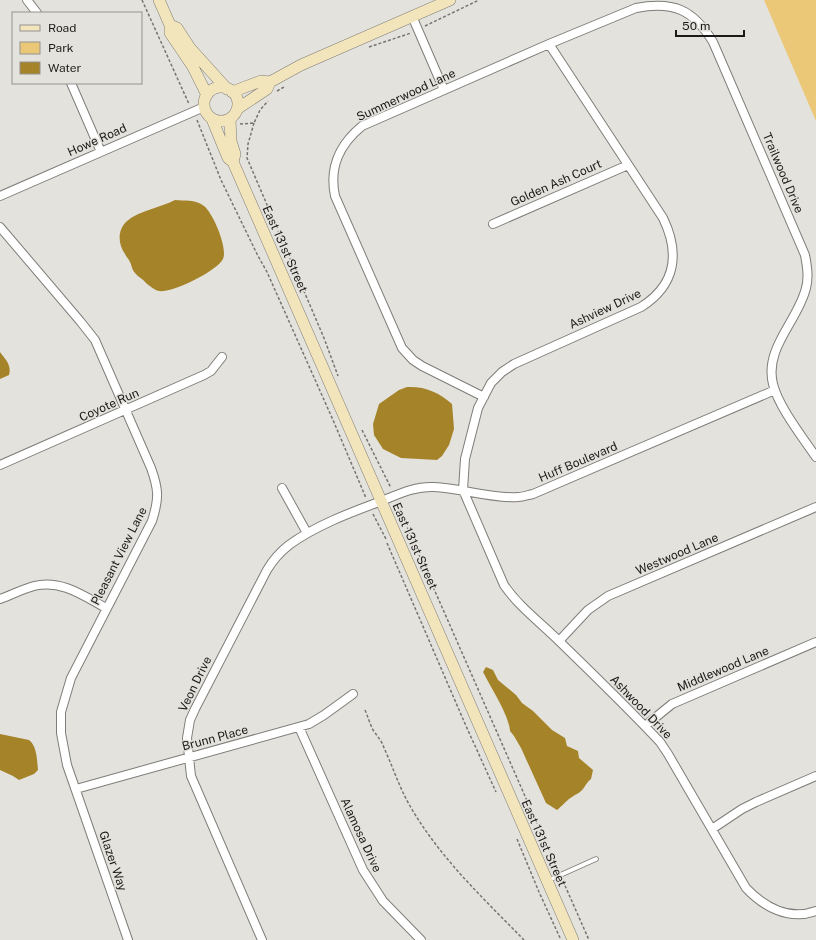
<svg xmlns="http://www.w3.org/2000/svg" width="816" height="940" viewBox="0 0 816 940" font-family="'Public Sans',sans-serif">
<rect width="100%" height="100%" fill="#e4e2dd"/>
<path fill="#ebc877" d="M 764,0 L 816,0 L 816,121 Z"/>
<path fill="#a58329" d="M 175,200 C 184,201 195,199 204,206 C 213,213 228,248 223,259 C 217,271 173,293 159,291 C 154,290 150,286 146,283 C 143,279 138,277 135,273 C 132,270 132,266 130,262 C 129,259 126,257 125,254 C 118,244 117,230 127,221 C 140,210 160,208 175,200 Z
M 0,352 C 5,359 12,365 9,375 L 0,379 Z
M 407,387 C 424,386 439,392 452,404 L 454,429 L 449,445 L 442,456 L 437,460 L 401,458 L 383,449 L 374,435 L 373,424 L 379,404 L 399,390 Z
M 486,667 L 493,670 L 498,680 L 516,695 L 522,703 L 533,711 L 552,730 L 565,738 L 567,746 L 578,751 L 579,758 L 593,770 L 591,779 C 587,782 586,785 583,789 C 580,793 576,794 572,797 C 568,799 562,806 557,810 L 546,803 L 521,748 L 514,736 L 510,731 C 509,715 491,688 483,672 Z
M 0,734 L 29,740 C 37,746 37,760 38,770 L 34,774 L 19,780 L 13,776 L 0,770 Z"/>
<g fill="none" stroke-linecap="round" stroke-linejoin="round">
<g stroke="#7f7d78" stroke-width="5.5">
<path id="lane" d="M 547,881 L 596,859"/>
</g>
<g stroke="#7f7d78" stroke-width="10">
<path id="street" d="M 27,0 L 37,13
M 412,16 L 444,90
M 549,44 L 663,218 C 680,253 676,285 641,307 L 514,364 L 502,372 L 491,383 L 478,408 L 465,459 L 463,490 L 504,585 C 519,607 541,623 560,642 C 594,675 628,708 660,742 L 668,754 L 746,888 C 764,907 789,921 816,911
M 71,83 L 101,152
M 0,196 L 204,107
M 493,224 L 628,165
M 0,227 L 80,321 L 95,340 L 151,468 C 159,490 159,499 152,521 L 71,678 L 61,712 L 61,733 L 67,765 L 128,940
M 484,397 L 422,366 L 413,360 L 402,348 L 335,196 C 329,167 339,145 362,126 L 549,44 L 636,8 C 673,1 693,9 713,42 L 805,255 C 807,266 809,277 806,288 C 798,321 764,348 773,384 C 778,406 803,438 816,457
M 0,465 L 204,375 L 211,371 L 222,357
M 282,488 L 307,533
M 0,599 C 11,595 23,589 34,586 C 61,579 84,596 106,608
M 559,641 L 588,610 L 608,596 L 816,507
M 645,726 L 672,704 L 816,642
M 299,727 L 363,870 L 383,901 L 421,940
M 76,789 L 309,724 L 324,715 L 353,694
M 712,829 L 742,809 L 756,802 L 816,776
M 262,940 L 191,776 L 187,738 L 190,720 L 195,709 L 267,570 C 273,560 280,552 289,545 C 315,526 349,513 379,502 C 397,495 414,486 434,487 C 461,488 492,499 518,497 C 523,497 528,495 533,494 L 775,390"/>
</g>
<g stroke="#7f7d78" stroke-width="12">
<path id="secondary" d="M 159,0 L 170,25 L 170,33 L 193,67 L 207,95
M 170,25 L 177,28 L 190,48 L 227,89
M204 104a17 17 0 1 1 34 0a17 17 0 1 1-34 0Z
M 232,92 L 261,81 L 270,82 L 301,65 L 450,0
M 237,109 L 267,89 L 270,82
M 212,119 L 228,158 L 233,162 L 573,940
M 230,119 L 231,141 L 235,154 L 233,162"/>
</g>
<path stroke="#777572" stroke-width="1.5" stroke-dasharray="3 2" stroke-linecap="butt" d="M 142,0 L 189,104
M 425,26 L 479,0
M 369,47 L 411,33
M 277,91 L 284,87
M 197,120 L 221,180 L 258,256 L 267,272 L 333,420 L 366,498
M 254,123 L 248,144 L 247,158 L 324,338 L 338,376
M 240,124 L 254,123 L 260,110 L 268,101
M 362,430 L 391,488
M 399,504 L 409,532 L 557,869
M 373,514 L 386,539
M 387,543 L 466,726 L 496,792
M 365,710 C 368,717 370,724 373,730 C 377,736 382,741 384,748 C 393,767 399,787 410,806 C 440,858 483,898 524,940
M 517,839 L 539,892 L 561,940
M 563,881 L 589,940"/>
<use href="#lane" stroke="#fff" stroke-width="4"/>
<use href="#street" stroke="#fff" stroke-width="8"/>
<use href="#secondary" stroke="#f2e4bb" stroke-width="11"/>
</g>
<g text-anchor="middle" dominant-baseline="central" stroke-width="3" stroke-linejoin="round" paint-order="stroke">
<g font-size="12" fill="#1b1a19" stroke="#e4e2dd">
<text transform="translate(406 95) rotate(-25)">Summerwood Lane</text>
<text transform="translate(97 140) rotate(-24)">Howe Road</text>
<text transform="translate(783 173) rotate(67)">Trailwood Drive</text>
<text transform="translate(556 183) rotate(-24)">Golden Ash Court</text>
<text transform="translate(285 249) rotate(66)">East 131st Street</text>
<text transform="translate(605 309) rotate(-25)">Ashview Drive</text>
<text transform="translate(109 405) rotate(-24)">Coyote Run</text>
<text transform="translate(578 462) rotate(-23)">Huff Boulevard</text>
<text transform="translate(415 546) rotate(66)">East 131st Street</text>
<text transform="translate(677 554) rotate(-23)">Westwood Lane</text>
<text transform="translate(119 556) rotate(-63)">Pleasant View Lane</text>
<text transform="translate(723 669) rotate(-23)">Middlewood Lane</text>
<text transform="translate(195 684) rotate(-64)">Veon Drive</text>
<text transform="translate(641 707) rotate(46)">Ashwood Drive</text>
<text transform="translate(215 738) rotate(-15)">Brunn Place</text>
<text transform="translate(361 835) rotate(65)">Alamosa Drive</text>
<text transform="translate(544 843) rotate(66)">East 131st Street</text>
<text transform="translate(113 861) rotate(71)">Glazer Way</text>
</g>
</g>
<rect x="12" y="12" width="130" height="72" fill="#e4e2dd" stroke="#94928f"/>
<rect x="20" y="25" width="20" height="6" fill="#f2e4bb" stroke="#94928f"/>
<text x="48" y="32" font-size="12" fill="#1b1a19">Road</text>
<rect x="20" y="42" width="20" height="12" fill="#ebc877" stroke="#94928f"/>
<text x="48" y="52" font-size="12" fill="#1b1a19">Park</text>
<rect x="20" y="62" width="20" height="12" fill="#a58329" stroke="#94928f"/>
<text x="48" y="72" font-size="12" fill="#1b1a19">Water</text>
<path d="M676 30v6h68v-6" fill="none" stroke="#1b1a19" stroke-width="2"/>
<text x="682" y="30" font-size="12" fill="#1b1a19" stroke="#e4e2dd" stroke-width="3" paint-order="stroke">50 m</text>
</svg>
